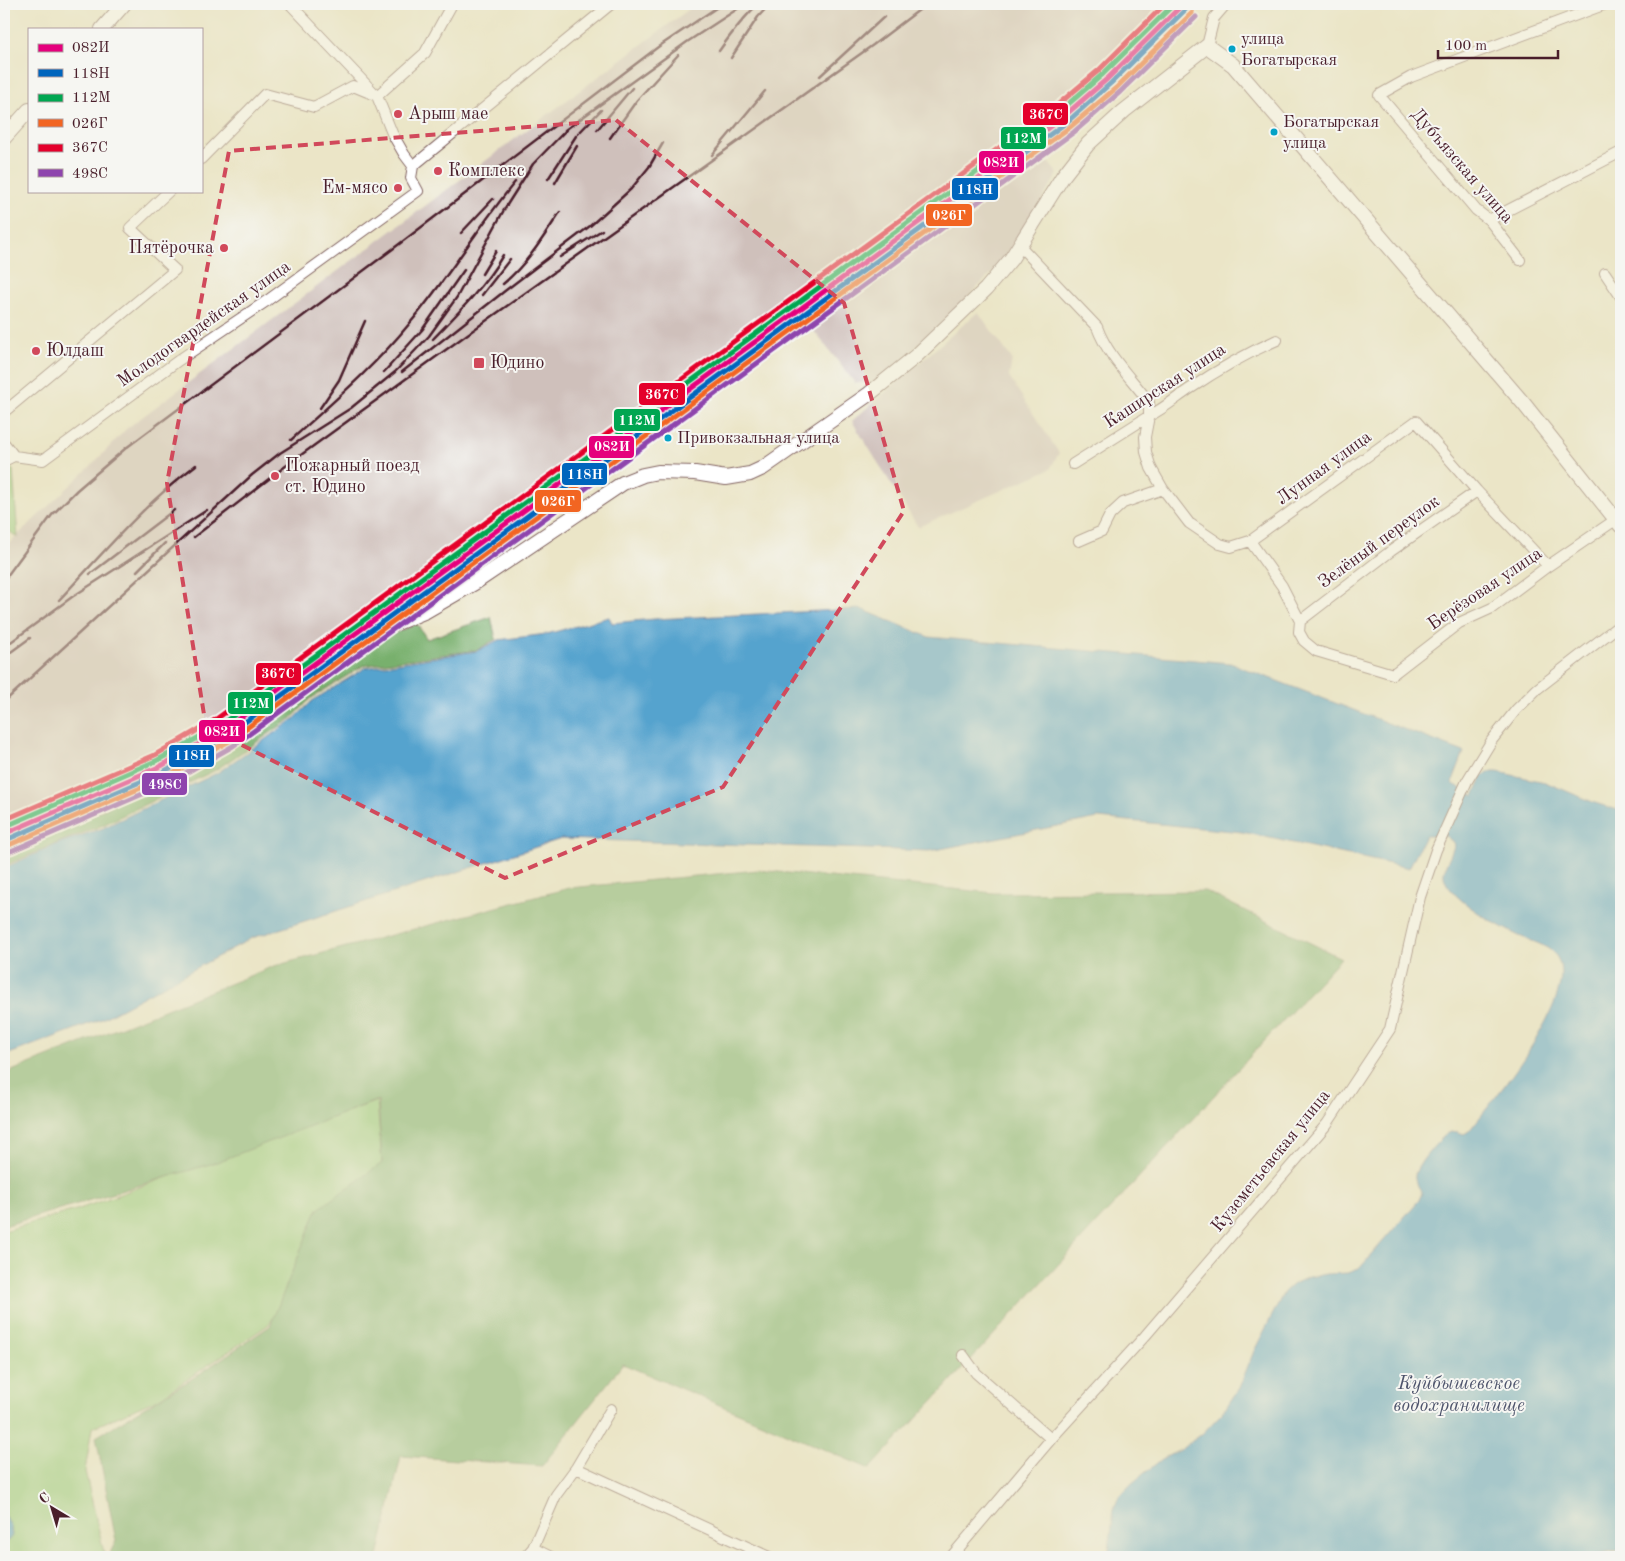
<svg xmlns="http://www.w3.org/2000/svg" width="1625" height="1561" viewBox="0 0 1625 1561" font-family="'Old Standard TT',serif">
<rect width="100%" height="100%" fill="#f6f6f2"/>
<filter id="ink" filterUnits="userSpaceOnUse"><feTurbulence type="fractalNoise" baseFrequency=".02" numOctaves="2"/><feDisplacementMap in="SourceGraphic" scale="10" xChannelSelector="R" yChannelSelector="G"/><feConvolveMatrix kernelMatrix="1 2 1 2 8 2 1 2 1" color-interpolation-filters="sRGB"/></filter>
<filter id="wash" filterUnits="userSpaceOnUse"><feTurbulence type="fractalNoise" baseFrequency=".0096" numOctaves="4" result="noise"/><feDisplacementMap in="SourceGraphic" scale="20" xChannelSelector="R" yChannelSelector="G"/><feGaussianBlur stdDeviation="1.12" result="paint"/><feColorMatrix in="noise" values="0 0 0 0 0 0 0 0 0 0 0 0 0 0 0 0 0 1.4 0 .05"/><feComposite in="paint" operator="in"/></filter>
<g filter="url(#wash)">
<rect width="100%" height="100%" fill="#ebe5c7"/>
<path fill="#cfc0bb" d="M 696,4 L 1203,4 L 1175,33 L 769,350 L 352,641 L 260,708 L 212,741 L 161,771 L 4,839 L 4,548 L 93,464 L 126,429 Z
M 1045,153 L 1048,162 L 1058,174 L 1002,263 L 954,311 L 878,382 L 855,383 L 810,326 Z
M 978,312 L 1012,359 L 1009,377 L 1059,453 L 1050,469 L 918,527 L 852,421 Z"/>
<path fill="#95cc7e" stroke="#707654" d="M 6,465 L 13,470 L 18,538 L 4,527 L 4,466 Z
M 377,1101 L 382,1164 L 353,1192 L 344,1225 L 268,1325 L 158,1399 L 92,1428 L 85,1471 L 105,1557 L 4,1557 L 4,1231 L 79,1209 Z"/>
<path fill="#78b06d" stroke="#61684c" d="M 491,617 L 496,639 L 477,650 L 363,666 L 310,699 L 292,718 L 216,770 L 101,826 L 62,841 L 4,866 L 4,855 L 203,764 L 243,738 L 379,639 L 417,624 L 427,639 Z
M 758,870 L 994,893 L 1205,891 L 1341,958 L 870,1469 L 623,1364 L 542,1466 L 401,1456 L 378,1557 L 108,1557 L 116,1541 L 96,1437 L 193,1378 L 270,1326 L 317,1210 L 382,1163 L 378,1100 L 217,1162 L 4,1226 L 4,1074 L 274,966 L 569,888 Z"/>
<path fill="#54a3ce" stroke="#4f617c" d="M 861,609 L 929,637 L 1230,663 L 1464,752 L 1452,783 L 1474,796 L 1482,777 L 1488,772 L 1498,772 L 1545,782 L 1595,803 L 1621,811 L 1621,1550 L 1590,1557 L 1108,1557 L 1114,1509 L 1118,1498 L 1131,1484 L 1162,1459 L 1180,1450 L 1203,1433 L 1223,1412 L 1239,1388 L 1254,1351 L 1284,1292 L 1293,1284 L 1309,1277 L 1326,1274 L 1348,1273 L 1359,1269 L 1419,1200 L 1422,1193 C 1419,1187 1414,1181 1415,1175 C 1416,1166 1441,1136 1449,1133 C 1454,1130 1458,1132 1464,1134 L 1469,1131 C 1495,1098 1570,1008 1560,965 C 1556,945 1530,942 1515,934 C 1497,925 1440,894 1444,872 C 1446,863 1452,852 1455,844 L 1446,836 L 1425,836 L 1409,868 L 1242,832 L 1098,818 L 930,851 L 561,839 L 252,938 L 102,1019 L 4,1056 L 4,868 L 62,842 L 103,828 L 217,773 L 294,719 L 312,701 L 365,668 L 477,651 L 498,640 L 547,634 L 609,617 L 612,623 L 655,619 Z
M 4,1515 L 11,1526 L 12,1536 L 4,1545 Z"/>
</g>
<g filter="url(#ink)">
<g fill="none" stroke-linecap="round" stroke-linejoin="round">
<g stroke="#826462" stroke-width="12">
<path id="street" d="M 1207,46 L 1214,18 L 1226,4
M 201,159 L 265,94 L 314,107 L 353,86 L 377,96 L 425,53 L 452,4
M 413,166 L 611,4
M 1489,220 L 1621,152
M 1020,246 L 1097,327 C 1107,355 1131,378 1149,402 L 1149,416 L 1145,437 L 1146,452 L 1151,468 L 1163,489 L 1189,523 L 1220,544 L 1231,547 L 1250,541 L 1282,586 L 1300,621 L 1299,632 L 1304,641 L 1316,651 L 1393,674 L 1459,623 L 1492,608 L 1548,566 L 1621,516
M 1520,260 L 1489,220 L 1476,210 L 1379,95 L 1411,77 L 1606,4
M 1605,273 L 1621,297
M 4,412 L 175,270 L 130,228 L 169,191
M 4,443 L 14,456
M 4,461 L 14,456 L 43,460 L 179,360 L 268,300 L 418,191 L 411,178 L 413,166 L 404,154 L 392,133 L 377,96 L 290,4
M 1073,464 L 1149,416 C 1163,409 1175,399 1188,390 C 1216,371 1245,354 1277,340
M 1079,541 L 1102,531 L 1110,515 L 1123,503 L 1163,489
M 1250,541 L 1416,421 L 1477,491 L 1548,566
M 1300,621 L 1391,551 L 1477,491
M 963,1355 L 976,1373 L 1051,1439
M 576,1468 L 769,1557
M 533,1548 L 551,1557
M 525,1557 L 533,1548 L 556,1495 L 576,1468 L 611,1409
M 951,1557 L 1051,1439 L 1145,1336 L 1327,1124 L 1390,1029 L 1420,897 L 1436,850 L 1467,781 L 1492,740 L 1516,710 L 1537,689 L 1621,624"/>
</g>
<g stroke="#826462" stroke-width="16">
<path id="secondary" d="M 102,29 L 124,4
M 4,138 L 29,110
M 4,849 L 64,822 L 105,806 L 164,779 L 201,759 L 369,638 L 387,627 L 426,611 L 476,582 L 623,483 L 643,475 L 658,472 L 695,473 L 726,478 L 750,474 L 763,468 L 869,394 L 916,356 L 986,289 L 1011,259 L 1063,176 L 1088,144 L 1124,111 L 1207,46 L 1233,65 L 1524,404 L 1621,526"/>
</g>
<use href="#street" stroke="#fff" stroke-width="10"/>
<use href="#secondary" stroke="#fff" stroke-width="14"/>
<path stroke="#4a1f2b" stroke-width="2.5" d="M 719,51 C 731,34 743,18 758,4
M 731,58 L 758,17 L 770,4
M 820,76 L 884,17
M 565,130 L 687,42 L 745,4
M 597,130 L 632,88
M 610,138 L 637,100 L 678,55
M 712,155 L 765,91
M 548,179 L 576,136 L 601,110
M 555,183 L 577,146
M 461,233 L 493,199
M 560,257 L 602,230
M 482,274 L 496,251
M 503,284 C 527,264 543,238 560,212
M 482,295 L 510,259
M 433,339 C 458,313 485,286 503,255
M 384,372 L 422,330 L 464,270
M 402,372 L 506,290 L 590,226 L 631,189 L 649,167 L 663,143
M 320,408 L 339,380 L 365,321
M 291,440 C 333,402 375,366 410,323 C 448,278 478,227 515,182
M 194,537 L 283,468 L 469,333 L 873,45 L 927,4
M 137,571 L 165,543
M 90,574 L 174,510
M 4,580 L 52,515 L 77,490 L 126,448 L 394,248 L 658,47 L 722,4
M 59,600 C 103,553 144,504 196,465
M 4,647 L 72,597 L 207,510
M 4,657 L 30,638
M 4,702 L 252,475 L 280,453 L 351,408 L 395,372 L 429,336 L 457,297 L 505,208 L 533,164 L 569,127"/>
<g stroke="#f6f6f2" stroke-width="9">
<path id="rail-1" d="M 4,834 L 161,766 L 222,731 L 1063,117 L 1107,79 L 1183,4"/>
</g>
<g stroke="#f6f6f2" stroke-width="9">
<path id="rail-2" d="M 6,840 L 163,772 L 226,736 L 1067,122 L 1111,83 L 1187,8"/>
</g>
<g stroke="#f6f6f2" stroke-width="9">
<path id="rail-3" d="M 4,827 L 158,760 L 219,726 L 1059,112 L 1103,74 L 1174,4"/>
</g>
<g stroke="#f6f6f2" stroke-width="9">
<path id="rail-4" d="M 9,845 L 166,777 L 229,741 L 1070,127 L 1116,88 L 1192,13"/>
</g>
<g stroke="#f6f6f2" stroke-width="9">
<path id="rail-5" d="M 4,820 L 155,755 L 215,720 L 1055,107 L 1099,70 L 1165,4"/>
</g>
<g stroke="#f6f6f2" stroke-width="9">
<path id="rail-6" d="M 11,851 L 168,783 L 233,746 L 1074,132 L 1120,92 L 1196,17"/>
</g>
<use href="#rail-1" stroke="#e5007d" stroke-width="5"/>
<use href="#rail-2" stroke="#0065bd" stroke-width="5"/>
<use href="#rail-3" stroke="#00a651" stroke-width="5"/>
<use href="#rail-4" stroke="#f26522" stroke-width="5"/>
<use href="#rail-5" stroke="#e4002b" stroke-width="5"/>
<use href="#rail-6" stroke="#8e44ad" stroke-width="5"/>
</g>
</g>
<path d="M0 0H1625V1561H0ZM 616,120 L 844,303 L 904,511 L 723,787 L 505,878 L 206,727 L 167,483 L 229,151 Z" fill="#ebe5c7" fill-opacity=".55" fill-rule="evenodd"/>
<path fill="none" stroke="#d1495b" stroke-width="4" stroke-dasharray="10 6" stroke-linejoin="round" d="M 616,120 L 844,303 L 904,511 L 723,787 L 505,878 L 206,727 L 167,483 L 229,151 Z"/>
<g fill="#04a2c6" stroke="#f6f6f2" stroke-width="2">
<circle cx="1232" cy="49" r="4.5"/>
<circle cx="1274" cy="132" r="4.5"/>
<circle cx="668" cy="438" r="4.5"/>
</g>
<g fill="#d1495b" stroke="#f6f6f2" stroke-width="2">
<circle cx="398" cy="114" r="5"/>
<circle cx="438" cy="171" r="5"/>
<circle cx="398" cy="188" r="5"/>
<circle cx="224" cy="248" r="5"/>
<circle cx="36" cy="351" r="5"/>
<rect x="473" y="357" width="12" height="12" rx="2.5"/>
<circle cx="275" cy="476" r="5"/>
</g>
<g text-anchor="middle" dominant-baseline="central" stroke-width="4" stroke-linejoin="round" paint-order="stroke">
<g font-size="17" fill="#4a1f2b" stroke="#f6f6f2" text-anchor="start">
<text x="1241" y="39">улица<tspan x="1241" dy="21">Богатырская</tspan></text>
<text x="1283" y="122">Богатырская<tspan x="1283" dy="21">улица</tspan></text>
<text x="677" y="438">Привокзальная улица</text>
</g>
<g font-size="18" fill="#4a1f2b" stroke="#f6f6f2" text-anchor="start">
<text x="408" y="114">Арыш мае</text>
<text x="448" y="171">Комплекс</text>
<text x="388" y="188" text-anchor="end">Ем-мясо</text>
<text x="214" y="248" text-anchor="end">Пятёрочка</text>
<text x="46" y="351">Юлдаш</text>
<text x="490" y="363">Юдино</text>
<text x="285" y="466">Пожарный поезд<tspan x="285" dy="21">ст. Юдино</tspan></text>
</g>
<g font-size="18" fill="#4a1f2b" stroke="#f6f6f2">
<text transform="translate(1462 166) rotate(49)">Дубъязская улица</text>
<text transform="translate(204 324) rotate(-35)">Молодогвардейская улица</text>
<text transform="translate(1165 386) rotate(-33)">Каширская улица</text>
<text transform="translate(1324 468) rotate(-36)">Лунная улица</text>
<text transform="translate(1379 542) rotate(-36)">Зелёный переулок</text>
<text transform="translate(1485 589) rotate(-34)">Берёзовая улица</text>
<text transform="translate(1271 1161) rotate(-51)">Куземетьевская улица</text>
</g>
<g font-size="19" font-style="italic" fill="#4e546c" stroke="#f6f6f2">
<text x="1459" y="1384">Куйбышевское<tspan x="1459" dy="22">водохранилище</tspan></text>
</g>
</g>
<g stroke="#f6f6f2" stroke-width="2">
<rect x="1022" y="102" width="47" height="24" rx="5" fill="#e4002b"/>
<rect x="1000" y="126" width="47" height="24" rx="5" fill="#00a651"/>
<rect x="978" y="150" width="47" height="24" rx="5" fill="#e5007d"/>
<rect x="951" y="177" width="48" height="24" rx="5" fill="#0065bd"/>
<rect x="925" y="203" width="48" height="24" rx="5" fill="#f26522"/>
<rect x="638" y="382" width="48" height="24" rx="5" fill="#e4002b"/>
<rect x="613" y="408" width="48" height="24" rx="5" fill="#00a651"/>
<rect x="588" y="435" width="47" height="24" rx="5" fill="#e5007d"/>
<rect x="561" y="462" width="47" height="24" rx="5" fill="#0065bd"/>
<rect x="534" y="489" width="48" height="24" rx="5" fill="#f26522"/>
<rect x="255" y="662" width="47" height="24" rx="5" fill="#e4002b"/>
<rect x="227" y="691" width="47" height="24" rx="5" fill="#00a651"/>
<rect x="198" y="719" width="48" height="24" rx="5" fill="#e5007d"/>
<rect x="168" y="744" width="47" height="24" rx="5" fill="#0065bd"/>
<rect x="141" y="772" width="47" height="24" rx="5" fill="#8e44ad"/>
</g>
<g font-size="14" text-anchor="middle" font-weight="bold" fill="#fff">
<text x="1046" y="119">367С</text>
<text x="1023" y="143">112М</text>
<text x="1001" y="167">082И</text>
<text x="975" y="194">118Н</text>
<text x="949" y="220">026Г</text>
<text x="662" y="399">367С</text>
<text x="637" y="425">112М</text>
<text x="612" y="451">082И</text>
<text x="585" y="479">118Н</text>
<text x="558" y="506">026Г</text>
<text x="278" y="678">367С</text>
<text x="251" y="708">112М</text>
<text x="222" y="736">082И</text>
<text x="192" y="760">118Н</text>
<text x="165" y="789">498С</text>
</g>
<rect width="1625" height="1561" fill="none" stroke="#f6f6f2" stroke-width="20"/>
<rect x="28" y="28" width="175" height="165" fill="#f6f6f2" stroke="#b1a0a2"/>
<rect x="38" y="44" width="25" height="8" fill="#e5007d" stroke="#b1a0a2"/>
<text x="72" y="52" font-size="15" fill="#4a1f2b">082И</text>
<rect x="38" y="69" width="25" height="8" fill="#0065bd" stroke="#b1a0a2"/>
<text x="72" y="78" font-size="15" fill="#4a1f2b">118Н</text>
<rect x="38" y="94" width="25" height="8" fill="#00a651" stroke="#b1a0a2"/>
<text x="72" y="102" font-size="15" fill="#4a1f2b">112М</text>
<rect x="38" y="119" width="25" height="8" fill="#f26522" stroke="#b1a0a2"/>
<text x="72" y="128" font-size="15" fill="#4a1f2b">026Г</text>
<rect x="38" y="144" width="25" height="8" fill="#e4002b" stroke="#b1a0a2"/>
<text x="72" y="152" font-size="15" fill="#4a1f2b">367С</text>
<rect x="38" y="169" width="25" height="8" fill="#8e44ad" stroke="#b1a0a2"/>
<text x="72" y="178" font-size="15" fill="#4a1f2b">498С</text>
<g transform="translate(52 1508) rotate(322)" stroke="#f6f6f2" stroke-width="4" paint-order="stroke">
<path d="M0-4L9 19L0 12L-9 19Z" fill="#4a1f2b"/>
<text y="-8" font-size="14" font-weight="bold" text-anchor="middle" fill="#4a1f2b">С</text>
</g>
<path d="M1438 50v8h120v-8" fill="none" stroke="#4a1f2b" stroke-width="2.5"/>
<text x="1445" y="50" font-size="15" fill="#4a1f2b" stroke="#f6f6f2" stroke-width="4" paint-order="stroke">100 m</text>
</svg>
